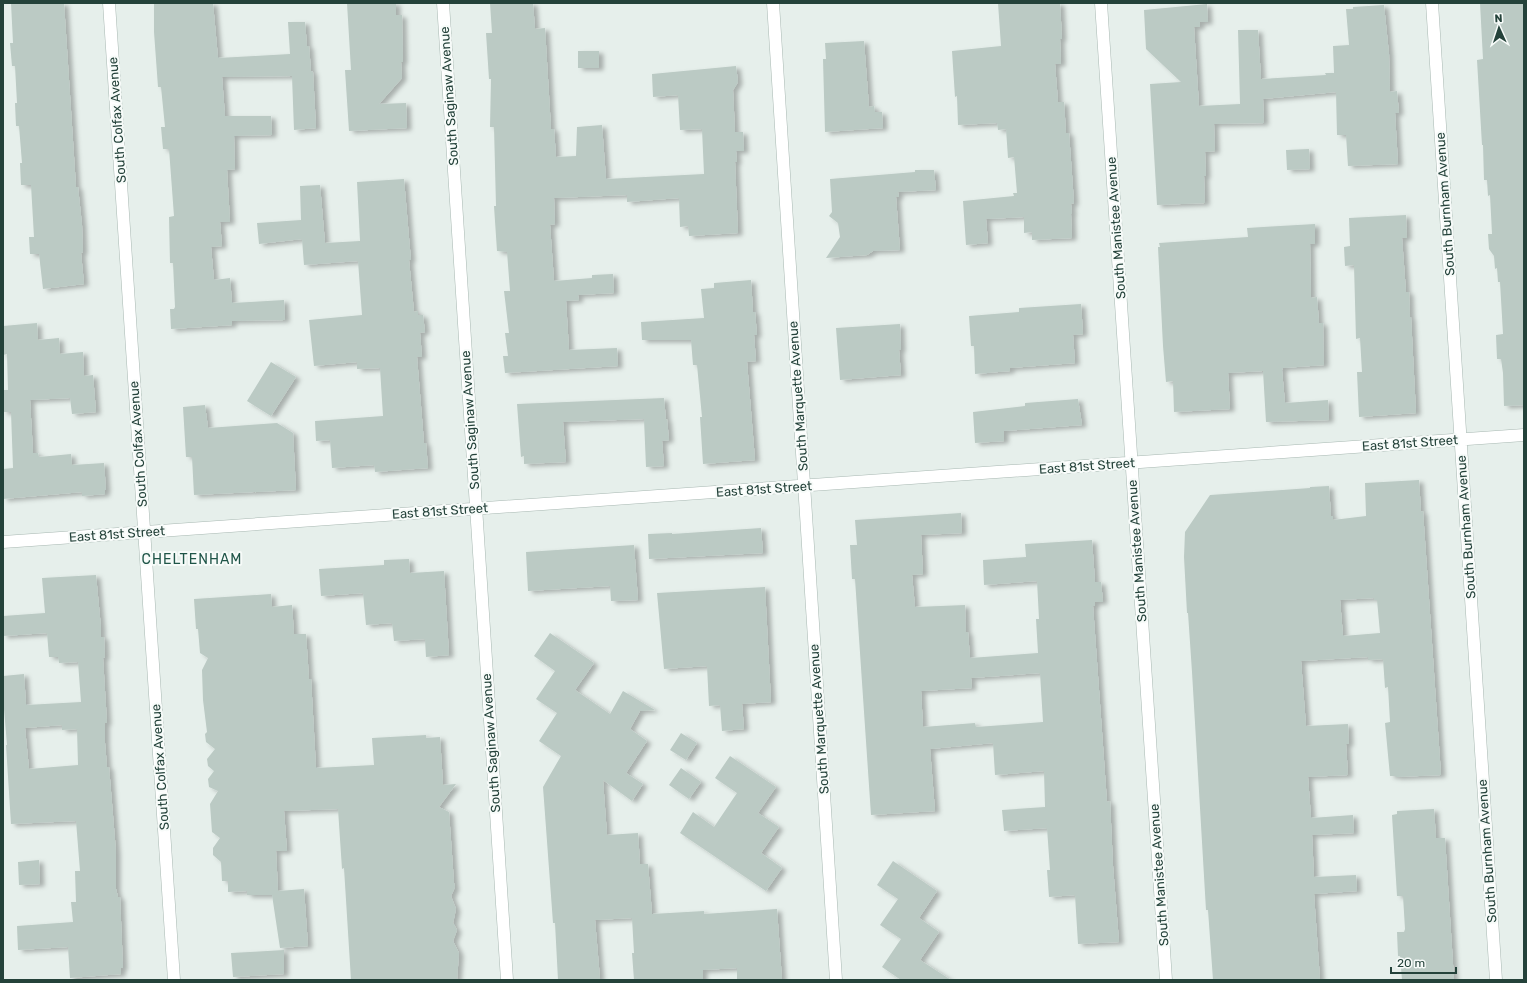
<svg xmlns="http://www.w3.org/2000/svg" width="1527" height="983" viewBox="0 0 1527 983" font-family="Rubik,sans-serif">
<defs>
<filter id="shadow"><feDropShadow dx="4.5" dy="2.5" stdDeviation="2" flood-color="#0004"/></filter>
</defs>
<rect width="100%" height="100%" fill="#e6efeb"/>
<path fill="#bbcac4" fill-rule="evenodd" filter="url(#shadow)" d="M 11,3 L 64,3 L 76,187 L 78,187 L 82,225 L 83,252 L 81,253 L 84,284 L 43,289 L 39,254 L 30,254 L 29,237 L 34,237 L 31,185 L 21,185 L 20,163 L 22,163 L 19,126 L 16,126 L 15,103 L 17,103 L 15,66 L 12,66 L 10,43 L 13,43 Z
M 154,3 L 213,3 L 218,58 L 290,54 L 288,22 L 305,22 L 307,46 L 309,46 L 311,71 L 313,72 L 316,128 L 294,130 L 292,76 L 222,77 L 225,116 L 271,116 L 272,135 L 234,136 L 235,169 L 227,170 L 230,222 L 220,222 L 222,246 L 211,247 L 214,280 L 230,278 L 232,303 L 284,300 L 285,320 L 232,321 L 232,325 L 218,326 L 171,329 L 170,309 L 174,309 L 175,307 L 173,263 L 170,263 L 169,217 L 174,216 L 169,149 L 163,149 L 161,127 L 165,127 L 161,87 L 158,87 L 154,32 Z
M 347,3 L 396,3 L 396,15 L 402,15 L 403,62 L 401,62 L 402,78 L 379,104 L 406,103 L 407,128 L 349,131 L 345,70 L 351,70 Z
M 490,3 L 533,3 L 535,29 L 545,28 L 551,129 L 554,129 L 556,157 L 576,156 L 577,127 L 602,125 L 606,179 L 704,174 L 702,129 L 680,130 L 678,95 L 653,97 L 652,74 L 736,66 L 738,82 L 733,90 L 735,132 L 743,132 L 744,151 L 736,151 L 737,162 L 735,162 L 738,233 L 689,236 L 688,226 L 680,227 L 679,198 L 627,202 L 627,195 L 554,198 L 555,224 L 550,225 L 554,281 L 592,278 L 592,275 L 613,274 L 614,293 L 578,295 L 579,300 L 566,301 L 569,350 L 617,348 L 618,366 L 505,373 L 503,356 L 508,356 L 505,333 L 509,333 L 504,291 L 510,291 L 507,252 L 497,251 L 494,206 L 496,206 L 494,127 L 490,127 L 491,79 L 489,79 L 486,33 L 492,33 Z
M 998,3 L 1060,3 L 1062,39 L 1060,39 L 1061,64 L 1055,64 L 1058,102 L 1064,102 L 1066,133 L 1069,133 L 1074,203 L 1071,204 L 1072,214 L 1071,214 L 1072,238 L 1032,240 L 1032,232 L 1024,233 L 1024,217 L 986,219 L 988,243 L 966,245 L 963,201 L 1014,196 L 1013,193 L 1017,193 L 1014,157 L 1008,158 L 1006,129 L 998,130 L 997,123 L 958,125 L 957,96 L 955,97 L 952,51 L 1001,46 Z
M 1480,3 L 1524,3 L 1524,405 L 1504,406 L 1503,373 L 1501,359 L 1497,359 L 1496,335 L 1503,334 L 1500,282 L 1498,282 L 1497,268 L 1495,269 L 1494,256 L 1489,249 L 1488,234 L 1492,234 L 1490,195 L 1488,196 L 1487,180 L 1484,180 L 1483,145 L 1482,145 L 1477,60 L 1483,59 Z
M 1207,4 L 1208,22 L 1200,22 L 1200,27 L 1194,27 L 1199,106 L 1240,104 L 1238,30 L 1258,30 L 1261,79 L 1326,75 L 1325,73 L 1334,73 L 1333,46 L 1349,45 L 1346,9 L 1353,9 L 1353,7 L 1384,5 L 1389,54 L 1390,92 L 1397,91 L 1399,113 L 1395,113 L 1398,164 L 1348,166 L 1346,135 L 1337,135 L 1336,92 L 1263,99 L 1264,123 L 1214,124 L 1215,151 L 1205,152 L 1206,176 L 1204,176 L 1205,203 L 1157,205 L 1150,84 L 1181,82 L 1146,49 L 1144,10 Z
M 864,41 L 869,107 L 874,106 L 875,112 L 882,112 L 883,128 L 825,132 L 823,59 L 826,59 L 825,43 Z
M 578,51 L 599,51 L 599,68 L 578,68 Z
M 1309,149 L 1310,169 L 1287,170 L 1286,150 Z
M 915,170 L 934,170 L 936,190 L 898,192 L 899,197 L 896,197 L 900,250 L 873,251 L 867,255 L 826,258 L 840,237 L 838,223 L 829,216 L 832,212 L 830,179 L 915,172 Z
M 404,179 L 409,238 L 411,260 L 409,260 L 414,312 L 418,311 L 418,315 L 423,315 L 425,332 L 420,333 L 422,357 L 417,357 L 424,443 L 426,443 L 428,468 L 375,472 L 374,465 L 332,468 L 330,440 L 316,441 L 315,421 L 383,416 L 380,368 L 357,369 L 357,362 L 314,366 L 309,320 L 362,315 L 358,261 L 304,265 L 302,239 L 259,244 L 257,223 L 301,220 L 300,186 L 320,185 L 325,243 L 360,241 L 357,182 Z
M 1406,215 L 1407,238 L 1402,238 L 1406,292 L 1409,292 L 1410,317 L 1411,317 L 1416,413 L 1359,417 L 1357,372 L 1362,372 L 1360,338 L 1356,339 L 1354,265 L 1345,266 L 1344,247 L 1350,246 L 1349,218 Z
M 1315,224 L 1315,244 L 1310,244 L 1311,298 L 1317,297 L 1319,323 L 1323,323 L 1324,365 L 1283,368 L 1282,370 L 1285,403 L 1328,400 L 1329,420 L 1266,422 L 1263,371 L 1228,373 L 1230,409 L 1174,412 L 1173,381 L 1166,382 L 1163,346 L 1158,247 L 1160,247 L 1159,243 L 1248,237 L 1247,228 Z
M 751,280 L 753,312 L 755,312 L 757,335 L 754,335 L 756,361 L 747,362 L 755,460 L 703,464 L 700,417 L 702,417 L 697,365 L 693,365 L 691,340 L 642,340 L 641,322 L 704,318 L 701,289 L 714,288 L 714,283 Z
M 1081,304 L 1083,334 L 1073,335 L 1075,363 L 1010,368 L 1010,371 L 975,374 L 974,346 L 971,346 L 969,316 L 1019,312 L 1019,308 Z
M 37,323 L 38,340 L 59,338 L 60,354 L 83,352 L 84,376 L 93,375 L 96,412 L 72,414 L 70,398 L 30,400 L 33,453 L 38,453 L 39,457 L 71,454 L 72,465 L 104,463 L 106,490 L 105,490 L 105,494 L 82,496 L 82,492 L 3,499 L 3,469 L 13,468 L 11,412 L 3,412 L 3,390 L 8,390 L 7,354 L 3,355 L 3,326 Z
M 900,324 L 901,350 L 899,350 L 901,375 L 840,380 L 836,328 Z
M 271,362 L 296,377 L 271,416 L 247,401 Z
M 664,398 L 666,420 L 667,419 L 669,440 L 662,441 L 664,466 L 646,467 L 644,419 L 563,422 L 566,462 L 524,464 L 524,456 L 521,457 L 517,404 Z
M 1078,399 L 1082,425 L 1004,431 L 1004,441 L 975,443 L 973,412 L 1025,406 L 1025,403 Z
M 205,405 L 208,428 L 277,423 L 293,433 L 296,490 L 194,495 L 192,457 L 186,457 L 183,407 Z
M 1419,480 L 1421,512 L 1423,511 L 1441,775 L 1396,777 L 1396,776 L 1390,776 L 1385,723 L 1390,722 L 1388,687 L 1385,688 L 1383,659 L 1368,660 L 1368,657 L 1301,661 L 1306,726 L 1348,724 L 1349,744 L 1346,744 L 1348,775 L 1308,777 L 1311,818 L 1353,815 L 1354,833 L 1312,835 L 1314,877 L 1356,875 L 1357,891 L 1314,894 L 1320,980 L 1213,980 L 1208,910 L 1206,910 L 1192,672 L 1188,613 L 1187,613 L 1184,557 L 1185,532 L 1210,495 L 1310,488 L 1310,487 L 1329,486 L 1331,516 L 1333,516 L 1333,520 L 1366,516 L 1365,483 ZM 1374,598 L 1374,600 L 1377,600 L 1380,633 L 1343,636 L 1340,600 Z
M 961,513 L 962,533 L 921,535 L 923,574 L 912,575 L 915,607 L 965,605 L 966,632 L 968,632 L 970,658 L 1038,653 L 1036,619 L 1039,619 L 1037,581 L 984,585 L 983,560 L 1026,557 L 1025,544 L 1092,540 L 1095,582 L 1101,582 L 1103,602 L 1095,602 L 1095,606 L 1093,606 L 1107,802 L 1110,801 L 1113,866 L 1119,942 L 1078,944 L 1075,895 L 1049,897 L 1047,870 L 1050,870 L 1047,828 L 1004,831 L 1002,810 L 1045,807 L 1044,771 L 995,775 L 993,743 L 930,749 L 935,811 L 871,815 L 855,579 L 852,579 L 850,545 L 857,545 L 855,520 ZM 1040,673 L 1043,722 L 976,727 L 975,723 L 923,727 L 921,691 L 972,688 L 971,678 Z
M 761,528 L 763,553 L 649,559 L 648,534 L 672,533 L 672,534 Z
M 634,545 L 638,600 L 611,601 L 610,586 L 528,591 L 526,552 Z
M 409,559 L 410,573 L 444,571 L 449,655 L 426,657 L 425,639 L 394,641 L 392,623 L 366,625 L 363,593 L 321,596 L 319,569 L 384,565 L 384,560 Z
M 96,575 L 101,628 L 101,637 L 104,637 L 105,657 L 103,658 L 107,723 L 105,723 L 105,743 L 107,767 L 109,767 L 116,852 L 116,889 L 118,897 L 120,897 L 123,968 L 121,968 L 121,974 L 70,978 L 68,947 L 18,950 L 17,926 L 73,922 L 71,902 L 76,902 L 75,871 L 80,871 L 76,821 L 11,824 L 6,745 L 7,745 L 3,697 L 3,676 L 24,674 L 26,705 L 81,702 L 78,662 L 59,663 L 58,657 L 49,657 L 47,633 L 3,636 L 3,616 L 45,613 L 42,578 ZM 62,725 L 62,730 L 77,729 L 78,765 L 29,769 L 25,728 Z
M 765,587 L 771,702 L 742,704 L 744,729 L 722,731 L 720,705 L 709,706 L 707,666 L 664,669 L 657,593 Z
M 271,594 L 272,607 L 292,605 L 294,634 L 306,634 L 309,679 L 311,679 L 316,768 L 374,765 L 372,738 L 426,735 L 426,738 L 440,737 L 443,785 L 456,784 L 439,807 L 449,812 L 454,883 L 455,887 L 451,896 L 456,909 L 453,923 L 457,930 L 453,941 L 459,953 L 457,980 L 351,980 L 344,868 L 342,869 L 338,809 L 284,811 L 287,851 L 276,851 L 278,891 L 304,889 L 308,946 L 280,948 L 272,895 L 247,895 L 247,891 L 228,892 L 228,881 L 222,881 L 221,862 L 213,855 L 213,848 L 220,838 L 212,832 L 210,804 L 218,791 L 209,787 L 208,779 L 214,771 L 208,766 L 207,759 L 215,749 L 206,742 L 205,734 L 207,732 L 203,700 L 202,670 L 208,658 L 200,653 L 198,629 L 196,629 L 194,599 Z
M 550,633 L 594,663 L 575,690 L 610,714 L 623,691 L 655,710 L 640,711 L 630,729 L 647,741 L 626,773 L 643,784 L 632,801 L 603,780 L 607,835 L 638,833 L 640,864 L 648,864 L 652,914 L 704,911 L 704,914 L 777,909 L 782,980 L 737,980 L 737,968 L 703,970 L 703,980 L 634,980 L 632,953 L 634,953 L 632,918 L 595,920 L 600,979 L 558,980 L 555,923 L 553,923 L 543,787 L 561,756 L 539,741 L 557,713 L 536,699 L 555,671 L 534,656 Z
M 681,733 L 697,743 L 686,760 L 670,750 Z
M 730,756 L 776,787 L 758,813 L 779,827 L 761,853 L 782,868 L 766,891 L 680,833 L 693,812 L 714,827 L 737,793 L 715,778 Z
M 681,768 L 701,782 L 689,799 L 669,785 Z
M 1434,809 L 1436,838 L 1445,838 L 1454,980 L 1402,980 L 1400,956 L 1398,956 L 1397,932 L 1404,932 L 1405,929 L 1403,896 L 1397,896 L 1392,815 L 1397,814 L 1397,811 Z
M 39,860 L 40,884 L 19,885 L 18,862 Z
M 893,861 L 937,891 L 919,918 L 939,932 L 920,960 L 951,980 L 901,980 L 882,967 L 901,939 L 880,925 L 898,899 L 877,885 Z
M 284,950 L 284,974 L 233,977 L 231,953 Z"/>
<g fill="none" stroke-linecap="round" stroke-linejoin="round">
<g stroke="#a8b8b2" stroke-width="13">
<path id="minor" d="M 109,3 L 174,980
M 443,3 L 507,980
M 773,3 L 836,980
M 1101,3 L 1166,980
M 1432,3 L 1496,980
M 3,542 L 1524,435"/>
</g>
<use href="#minor" stroke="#fff" stroke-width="12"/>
</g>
<g text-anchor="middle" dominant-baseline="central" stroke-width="4" stroke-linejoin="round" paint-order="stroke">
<g font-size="13" fill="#24423a" stroke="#f7fbf9">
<text transform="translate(449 96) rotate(-94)">South Saginaw Avenue</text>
<text transform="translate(117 120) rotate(-94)">South Colfax Avenue</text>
<text transform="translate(1445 204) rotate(-94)">South Burnham Avenue</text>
<text transform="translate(1116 228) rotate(-94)">South Manistee Avenue</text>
<text transform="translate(798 396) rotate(-94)">South Marquette Avenue</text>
<text transform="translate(470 420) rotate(-94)">South Saginaw Avenue</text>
<text transform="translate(1410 443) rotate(-4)">East 81st Street</text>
<text transform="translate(138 444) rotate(-94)">South Colfax Avenue</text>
<text transform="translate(1087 466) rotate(-4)">East 81st Street</text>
<text transform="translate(764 489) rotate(-4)">East 81st Street</text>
<text transform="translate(440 511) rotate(-4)">East 81st Street</text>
<text transform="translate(1466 527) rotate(-94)">South Burnham Avenue</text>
<text transform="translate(117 534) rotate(-4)">East 81st Street</text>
<text transform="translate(1137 551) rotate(-94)">South Manistee Avenue</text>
<text transform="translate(819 719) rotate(-94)">South Marquette Avenue</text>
<text transform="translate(491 743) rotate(-94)">South Saginaw Avenue</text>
<text transform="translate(160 767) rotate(-94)">South Colfax Avenue</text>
<text transform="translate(1487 851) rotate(-94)">South Burnham Avenue</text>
<text transform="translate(1159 875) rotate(-94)">South Manistee Avenue</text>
</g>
<g font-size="14" letter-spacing="1" fill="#1f5548" stroke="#f7fbf9">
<text x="192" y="559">CHELTENHAM</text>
</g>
</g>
<rect width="1527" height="983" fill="none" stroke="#24423a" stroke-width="8"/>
<g transform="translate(1499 28) rotate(357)" stroke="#f7fbf9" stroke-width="3" paint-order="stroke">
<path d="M0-3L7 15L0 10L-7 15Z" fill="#24423a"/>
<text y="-6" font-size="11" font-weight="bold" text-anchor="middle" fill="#24423a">N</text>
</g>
<path d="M1391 967v6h65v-6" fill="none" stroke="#24423a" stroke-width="2"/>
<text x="1397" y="967" font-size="12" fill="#24423a" stroke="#f7fbf9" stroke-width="3" paint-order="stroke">20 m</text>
</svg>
